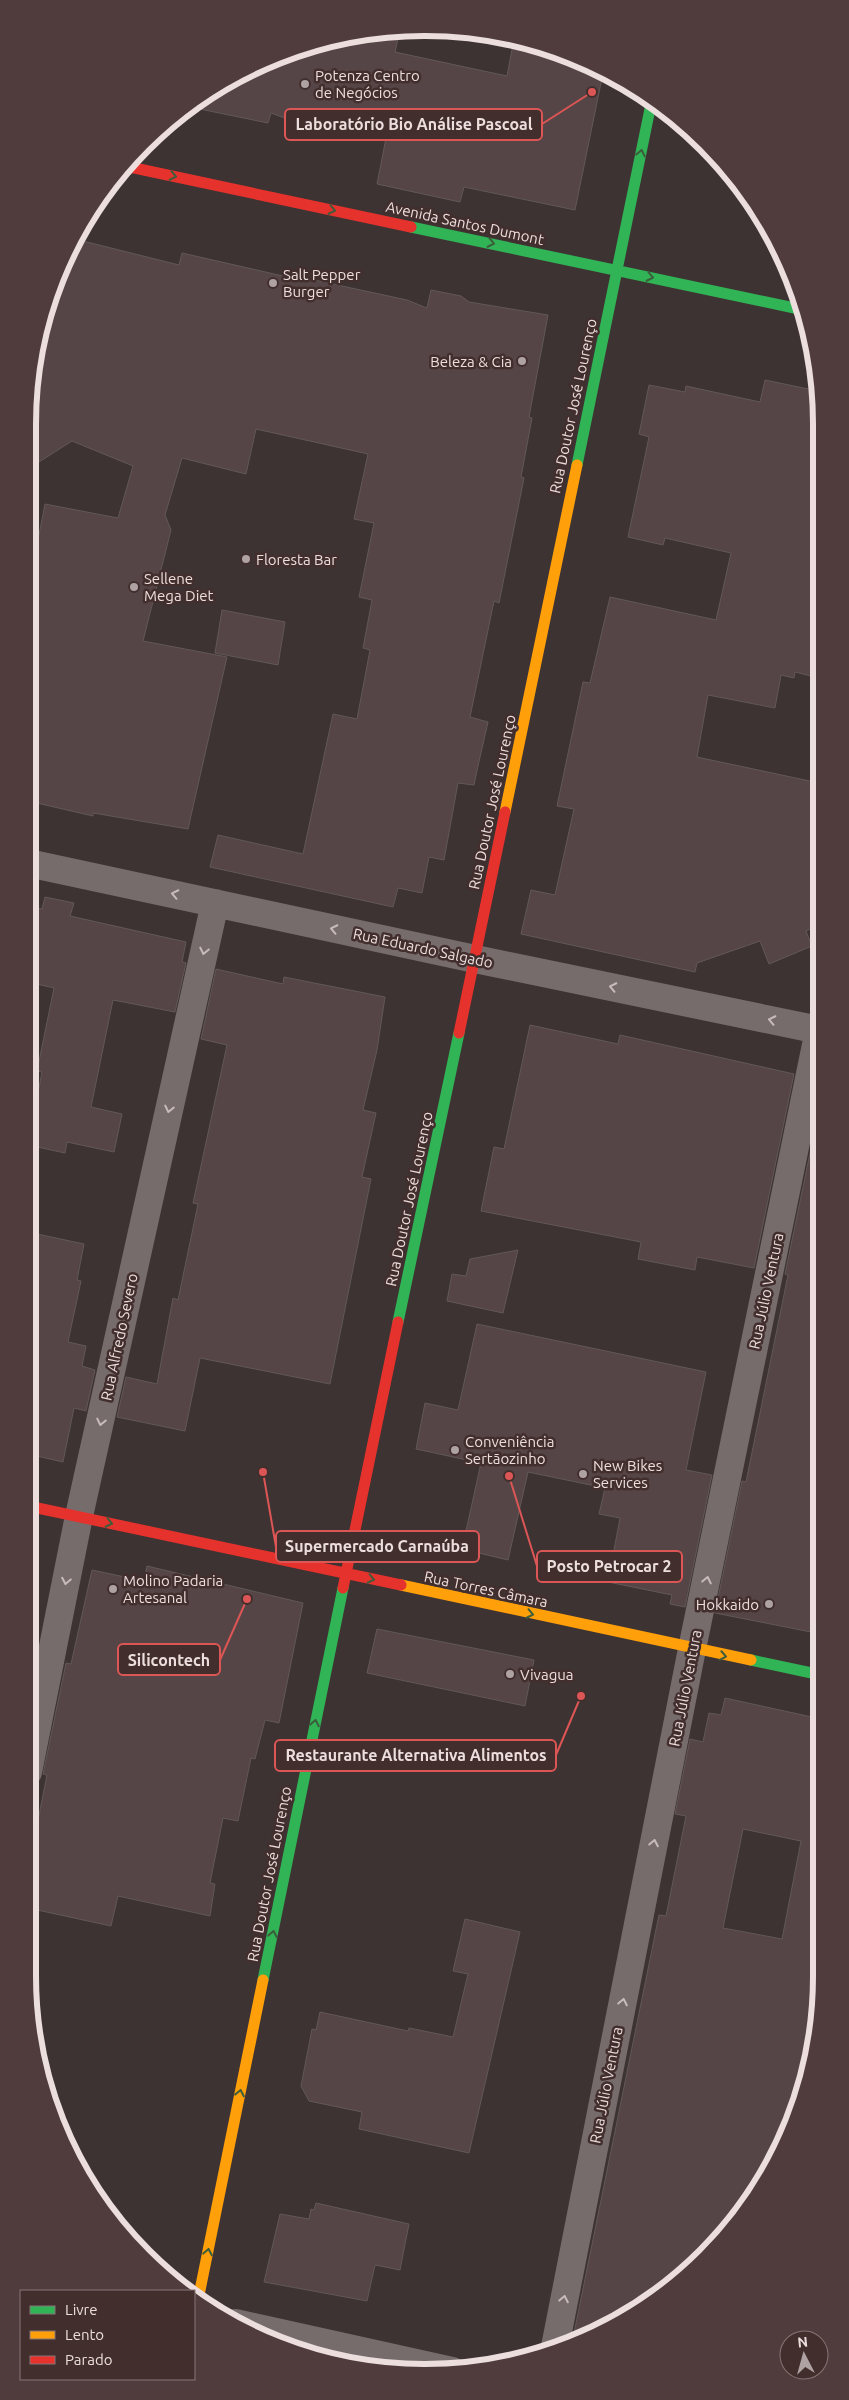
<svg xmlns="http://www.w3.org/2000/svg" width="849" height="2400" viewBox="0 0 849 2400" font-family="Ubuntu,sans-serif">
<rect width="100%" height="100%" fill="#3e3333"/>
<path fill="#564546" stroke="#625858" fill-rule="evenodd" d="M 400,30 L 395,52 L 507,76 L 514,39 L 527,41 L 603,73 L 575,210 L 464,187 L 460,202 L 377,184 L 386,138 L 330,127 L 306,126 L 271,113 L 268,123 L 190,107 L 226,81 L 297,49 L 372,31 Z
M 75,239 L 179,265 L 182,253 L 305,281 L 305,278 L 407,300 L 427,308 L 431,290 L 461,296 L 469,302 L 548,315 L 529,417 L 532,418 L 521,477 L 524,478 L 499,603 L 494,601 L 470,717 L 488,722 L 478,766 L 474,785 L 458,783 L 444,860 L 429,857 L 422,893 L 398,888 L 393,907 L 210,867 L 218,835 L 303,854 L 333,714 L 357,719 L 370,650 L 363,648 L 372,600 L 359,597 L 374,523 L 354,519 L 368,454 L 256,429 L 246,474 L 182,458 L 165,515 L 171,530 L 143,641 L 227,657 L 188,829 L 93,813 L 93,816 L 28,801 L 28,592 L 45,504 L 118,518 L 133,466 L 72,441 L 28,469 L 28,424 L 41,322 L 68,249 Z
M 765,380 L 818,391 L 819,678 L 795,672 L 794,678 L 781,675 L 775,708 L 708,695 L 697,757 L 819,783 L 819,925 L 806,931 L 812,946 L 769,964 L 760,941 L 697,963 L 695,972 L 521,934 L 531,890 L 555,895 L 574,809 L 557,806 L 583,682 L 590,683 L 610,597 L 716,620 L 731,553 L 665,538 L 663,545 L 628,537 L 649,437 L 639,434 L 649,385 L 685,392 L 686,386 L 760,402 Z
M 222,610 L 285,622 L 278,665 L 215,653 Z
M 45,897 L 74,903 L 70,916 L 186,942 L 182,962 L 186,963 L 175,1012 L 113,1000 L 91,1107 L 122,1114 L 114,1152 L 67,1142 L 65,1153 L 28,1145 L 42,1072 L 37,1071 L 54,988 L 28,982 L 28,906 L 42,909 Z
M 216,969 L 283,984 L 284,977 L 385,997 L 377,1050 L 363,1110 L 376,1113 L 362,1177 L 371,1179 L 330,1384 L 200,1358 L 185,1431 L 117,1417 L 126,1377 L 157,1384 L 173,1298 L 178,1300 L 198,1204 L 193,1203 L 227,1045 L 201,1039 Z
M 530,1025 L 618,1044 L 620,1035 L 794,1074 L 754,1268 L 697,1257 L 695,1270 L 638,1259 L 641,1242 L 481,1211 L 494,1147 L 504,1149 Z
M 820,1105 L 821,1606 L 821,1634 L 715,1613 L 742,1481 L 746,1482 L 788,1275 L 785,1274 Z
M 28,1232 L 84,1244 L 77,1280 L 81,1281 L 68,1342 L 86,1346 L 82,1366 L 95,1370 L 86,1411 L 74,1408 L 63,1462 L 28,1454 Z
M 518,1250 L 503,1313 L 447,1301 L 452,1274 L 466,1276 L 470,1259 Z
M 477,1324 L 706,1372 L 686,1470 L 712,1475 L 685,1607 L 670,1604 L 672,1595 L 608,1582 L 620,1518 L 599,1514 L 605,1488 L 528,1472 L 508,1560 L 462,1549 L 481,1463 L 416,1449 L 425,1403 L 458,1410 Z
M 147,1566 L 303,1603 L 279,1723 L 265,1720 L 255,1759 L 251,1758 L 238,1821 L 223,1818 L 210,1883 L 215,1884 L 210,1916 L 118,1896 L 111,1926 L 28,1908 L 28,1871 L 47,1775 L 43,1774 L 66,1663 L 71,1664 L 92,1570 L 144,1581 Z
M 377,1629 L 534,1660 L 525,1706 L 367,1673 Z
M 28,1655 L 35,1657 L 28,1695 Z
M 725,1698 L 821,1719 L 822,1976 L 808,2078 L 754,2196 L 705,2256 L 645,2305 L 573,2338 L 659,1915 L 666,1916 L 686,1816 L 675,1814 L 690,1739 L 703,1742 L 709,1713 L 721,1715 ZM 743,1829 L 801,1841 L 782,1939 L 723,1928 Z
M 465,1919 L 520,1932 L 469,2153 L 359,2129 L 362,2112 L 309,2101 L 301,2086 L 312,2029 L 316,2030 L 320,2012 L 408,2031 L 409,2028 L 453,2037 L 468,1974 L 453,1971 Z
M 316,2203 L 409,2224 L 400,2270 L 375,2265 L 367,2301 L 264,2282 L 280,2214 L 309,2219 L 311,2209 L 314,2210 Z"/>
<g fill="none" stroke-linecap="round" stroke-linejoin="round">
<path stroke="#776c6c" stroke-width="28" d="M 28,863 L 475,959 L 819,1030
M 28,1772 L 79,1516 L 215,903
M 235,2323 L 452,2371
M 555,2347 L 692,1649 L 819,1030"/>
<path stroke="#30b455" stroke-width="11" d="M 411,227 L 799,309
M 577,465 L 651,104
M 398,1322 L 459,1033
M 751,1660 L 821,1675
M 263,1980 L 343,1588"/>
<path stroke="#ff9f0a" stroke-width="11" d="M 505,812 L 577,465
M 401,1585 L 751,1660
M 198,2300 L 263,1980"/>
<path stroke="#e5322d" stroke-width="11" d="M 125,166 L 411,227
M 459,1033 L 505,812
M 28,1506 L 401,1585
M 343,1588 L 398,1322"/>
</g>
<defs><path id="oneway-chevron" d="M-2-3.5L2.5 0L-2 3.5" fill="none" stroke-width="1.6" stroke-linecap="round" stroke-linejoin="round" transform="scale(1.25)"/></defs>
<g stroke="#3c5d3c">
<use href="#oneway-chevron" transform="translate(641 153) rotate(-78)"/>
<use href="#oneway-chevron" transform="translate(173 176) rotate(12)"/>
<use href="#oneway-chevron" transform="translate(332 210) rotate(12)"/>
<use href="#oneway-chevron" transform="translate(491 243) rotate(12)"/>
<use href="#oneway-chevron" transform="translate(650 277) rotate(12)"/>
<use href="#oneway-chevron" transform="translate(109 1523) rotate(12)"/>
<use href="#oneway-chevron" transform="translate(371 1579) rotate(12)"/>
<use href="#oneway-chevron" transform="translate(530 1614) rotate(12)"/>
<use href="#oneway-chevron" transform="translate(723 1656) rotate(11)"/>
<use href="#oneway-chevron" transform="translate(315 1723) rotate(-79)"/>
<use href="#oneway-chevron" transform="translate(273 1934) rotate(-79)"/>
<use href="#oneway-chevron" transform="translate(240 2093) rotate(-79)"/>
<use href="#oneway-chevron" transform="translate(208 2252) rotate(-79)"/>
</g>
<g stroke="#c8bcbb">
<use href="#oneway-chevron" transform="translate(175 894) rotate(-168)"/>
<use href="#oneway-chevron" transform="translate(334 929) rotate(-168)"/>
<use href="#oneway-chevron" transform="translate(204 951) rotate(102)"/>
<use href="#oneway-chevron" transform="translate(613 987) rotate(-168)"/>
<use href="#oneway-chevron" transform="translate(772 1020) rotate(-168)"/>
<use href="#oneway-chevron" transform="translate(169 1109) rotate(102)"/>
<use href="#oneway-chevron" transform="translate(101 1422) rotate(102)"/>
<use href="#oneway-chevron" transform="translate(707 1580) rotate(-78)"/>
<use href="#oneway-chevron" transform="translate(66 1581) rotate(101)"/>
<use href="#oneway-chevron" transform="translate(654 1843) rotate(-79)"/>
<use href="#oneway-chevron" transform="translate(623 2002) rotate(-79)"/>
<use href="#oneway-chevron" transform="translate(564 2299) rotate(-79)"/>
</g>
<g fill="#aea2a2" stroke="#432e2e" stroke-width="2">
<circle cx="305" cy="84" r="5"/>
<circle cx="273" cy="283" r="5"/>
<circle cx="522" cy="361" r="5"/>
<circle cx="246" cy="559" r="5"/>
<circle cx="134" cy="587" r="5"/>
<circle cx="455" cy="1450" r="5"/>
<circle cx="583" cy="1474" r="5"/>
<circle cx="113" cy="1589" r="5"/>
<circle cx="769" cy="1604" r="5"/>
<circle cx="510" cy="1674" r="5"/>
</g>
<g text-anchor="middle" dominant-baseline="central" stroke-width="5" stroke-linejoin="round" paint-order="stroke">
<g font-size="15" fill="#ebdedd" stroke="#432e2e" text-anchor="start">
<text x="315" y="75">Potenza Centro<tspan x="315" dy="17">de Negócios</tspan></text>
<text x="283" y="274">Salt Pepper<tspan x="283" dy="17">Burger</tspan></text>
<text x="512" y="361" text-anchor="end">Beleza &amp; Cia</text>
<text x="256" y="559">Floresta Bar</text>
<text x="144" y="578">Sellene<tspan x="144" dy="17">Mega Diet</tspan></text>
<text x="465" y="1441">Conveniência<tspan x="465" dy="17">Sertãozinho</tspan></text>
<text x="593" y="1465">New Bikes<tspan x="593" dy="17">Services</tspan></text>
<text x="123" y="1580">Molino Padaria<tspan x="123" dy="17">Artesanal</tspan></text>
<text x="759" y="1604" text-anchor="end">Hokkaido</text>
<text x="520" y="1674">Vivagua</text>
</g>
<g font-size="15" fill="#ebdedd" stroke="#432e2e">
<text transform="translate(465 223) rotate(12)">Avenida Santos Dumont</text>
<text transform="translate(573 406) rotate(-78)">Rua Doutor José Lourenço</text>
<text transform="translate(492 802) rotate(-78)">Rua Doutor José Lourenço</text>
<text transform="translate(423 948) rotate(12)">Rua Eduardo Salgado</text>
<text transform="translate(409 1199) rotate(-78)">Rua Doutor José Lourenço</text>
<text transform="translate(766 1291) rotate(-78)">Rua Júlio Ventura</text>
<text transform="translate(119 1337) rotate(-78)">Rua Alfredo Severo</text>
<text transform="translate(486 1589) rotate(12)">Rua Torres Câmara</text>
<text transform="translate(685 1688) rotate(-79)">Rua Júlio Ventura</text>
<text transform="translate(269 1874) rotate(-79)">Rua Doutor José Lourenço</text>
<text transform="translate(606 2085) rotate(-79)">Rua Júlio Ventura</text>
</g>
</g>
<path d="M0 0H849V2400H0ZM424 36H425A388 388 0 0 1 813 424V1976A388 388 0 0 1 425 2364H424A388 388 0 0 1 36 1976V424A388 388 0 0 1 424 36Z" fill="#503c3c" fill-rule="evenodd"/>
<path fill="none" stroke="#ebdedd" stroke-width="6" d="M424 36H425A388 388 0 0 1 813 424V1976A388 388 0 0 1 425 2364H424A388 388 0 0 1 36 1976V424A388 388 0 0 1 424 36Z"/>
<path fill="none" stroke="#db5655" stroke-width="2" d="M592 92L542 124M263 1472L276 1547M509 1476L537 1566M247 1599L220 1660M581 1696L556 1755"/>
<g fill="#db5655" stroke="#432e2e" stroke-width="2">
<circle cx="592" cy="92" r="5"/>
<circle cx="263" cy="1472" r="5"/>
<circle cx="509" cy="1476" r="5"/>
<circle cx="247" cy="1599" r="5"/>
<circle cx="581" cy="1696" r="5"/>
</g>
<g fill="#432e2e" stroke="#db5655" stroke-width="2">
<rect x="285" y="109" width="257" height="31" rx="5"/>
<rect x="276" y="1531" width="203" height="31" rx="5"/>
<rect x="537" y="1551" width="145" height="31" rx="5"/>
<rect x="118" y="1644" width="102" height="31" rx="5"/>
<rect x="275" y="1740" width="281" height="31" rx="5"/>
</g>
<g font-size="16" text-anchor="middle" font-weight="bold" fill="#ebdedd">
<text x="414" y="130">Laboratório Bio Análise Pascoal</text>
<text x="377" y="1552">Supermercado Carnaúba</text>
<text x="609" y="1572">Posto Petrocar 2</text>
<text x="169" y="1666">Silicontech</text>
<text x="416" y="1761">Restaurante Alternativa Alimentos</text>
</g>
<rect x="20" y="2290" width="175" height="90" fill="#432e2e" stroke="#867474"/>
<rect x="30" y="2306" width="25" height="8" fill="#30b455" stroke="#867474"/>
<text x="65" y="2315" font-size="15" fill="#ebdedd">Livre</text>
<rect x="30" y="2331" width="25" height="8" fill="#ff9f0a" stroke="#867474"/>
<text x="65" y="2340" font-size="15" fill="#ebdedd">Lento</text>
<rect x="30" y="2356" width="25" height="8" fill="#e5322d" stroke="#867474"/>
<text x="65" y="2365" font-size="15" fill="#ebdedd">Parado</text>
<g transform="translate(804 2355) rotate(354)"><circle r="24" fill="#432e2e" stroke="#867474"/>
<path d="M0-4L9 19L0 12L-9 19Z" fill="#aea2a2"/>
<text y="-8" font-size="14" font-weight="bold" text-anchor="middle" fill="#ebdedd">N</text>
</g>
</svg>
